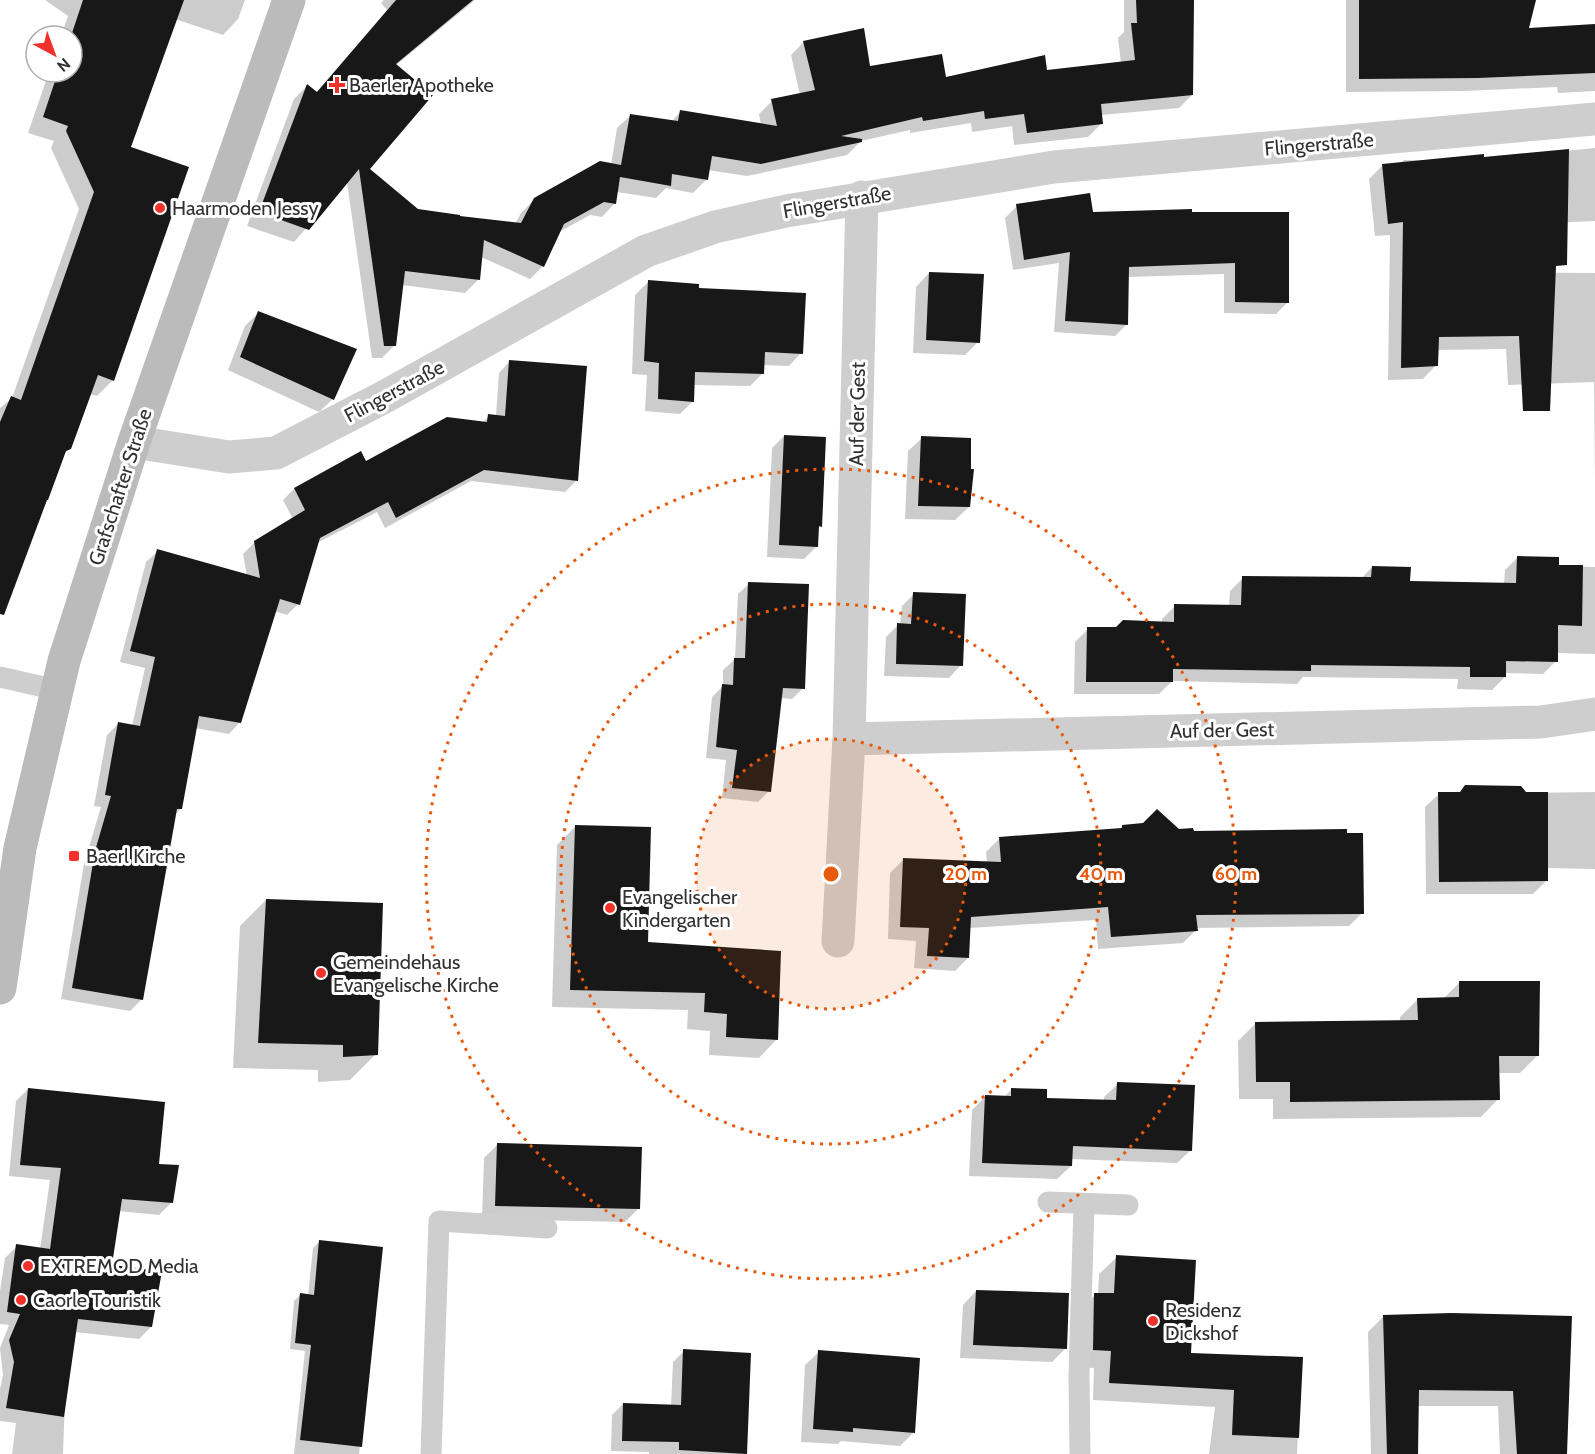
<svg xmlns="http://www.w3.org/2000/svg" width="1595" height="1454" viewBox="0 0 1595 1454" font-family="Cabin,sans-serif">
<rect width="100%" height="100%" fill="#fff"/>
<path fill="#0003" d="M 45,0 L 245,0 L 238,19 L 223,35 L 175,19 L 129,148 L 113,380 L 97,396 L 90,394 L 70,448 L 63,455 L 5,609 L 0,614 L 0,408 L 12,398 L 79,209 L 51,148 L 54,141 L 28,133 L 49,72 L 72,72 L 72,36 L 61,36 L 68,16 Z
M 384,0 L 475,0 L 396,65 L 368,170 L 417,211 L 515,224 L 521,213 L 534,200 L 611,165 L 617,128 L 631,115 L 671,122 L 681,111 L 761,125 L 759,114 L 772,101 L 800,95 L 791,55 L 804,42 L 868,67 L 945,78 L 1046,71 L 1121,63 L 1118,38 L 1124,32 L 1124,0 L 1193,0 L 1192,95 L 1179,108 L 1101,115 L 1101,124 L 1088,137 L 1014,145 L 1012,126 L 972,132 L 971,123 L 910,133 L 910,130 L 861,141 L 847,155 L 747,176 L 708,170 L 706,180 L 693,193 L 666,188 L 656,198 L 617,192 L 615,203 L 602,217 L 590,215 L 559,232 L 543,266 L 530,279 L 481,257 L 478,280 L 465,293 L 402,285 L 395,345 L 382,358 L 372,358 L 347,182 L 294,242 L 247,226 L 294,99 L 307,86 L 316,93 L 387,10 L 381,3 Z
M 1346,0 L 1535,0 L 1527,30 L 1595,25 L 1595,91 L 1558,93 L 1557,87 L 1463,91 L 1346,92 Z
M 1595,148 L 1595,221 L 1434,228 L 1435,272 L 1595,273 L 1595,482 L 1594,382 L 1508,385 L 1506,349 L 1437,350 L 1436,365 L 1423,379 L 1388,380 L 1390,235 L 1375,236 L 1369,179 L 1382,166 L 1399,164 L 1404,160 L 1435,161 L 1482,159 Z
M 1017,206 L 1092,214 L 1191,214 L 1288,302 L 1276,314 L 1224,313 L 1224,274 L 1128,277 L 1126,325 L 1115,336 L 1054,332 L 1059,263 L 1013,270 L 1005,218 Z
M 929,273 L 978,342 L 965,355 L 913,353 L 916,287 Z
M 648,282 L 697,289 L 801,353 L 789,366 L 763,365 L 763,373 L 750,386 L 693,385 L 693,401 L 680,414 L 645,411 L 647,375 L 632,374 L 635,295 Z
M 258,313 L 333,399 L 319,412 L 228,370 L 245,326 Z
M 510,361 L 576,481 L 565,492 L 471,481 L 385,528 L 377,512 L 317,543 L 298,604 L 287,615 L 274,611 L 240,722 L 229,734 L 195,728 L 181,808 L 175,815 L 142,999 L 130,1011 L 61,999 L 84,864 L 101,807 L 94,806 L 107,735 L 118,724 L 132,726 L 145,668 L 120,662 L 146,562 L 158,551 L 247,576 L 243,554 L 255,542 L 293,519 L 283,500 L 294,489 L 350,459 L 365,463 L 482,423 L 489,416 L 496,416 L 499,373 Z
M 784,436 L 821,526 L 817,529 L 816,547 L 804,559 L 767,557 L 772,448 Z
M 922,438 L 969,470 L 969,507 L 955,520 L 905,519 L 908,451 Z
M 1517,558 L 1558,566 L 1595,567 L 1595,654 L 1556,653 L 1556,661 L 1543,674 L 1505,673 L 1505,677 L 1492,690 L 1457,689 L 1458,679 L 1303,677 L 1297,684 L 1172,681 L 1159,694 L 1074,694 L 1075,642 L 1088,629 L 1117,628 L 1162,623 L 1162,619 L 1175,606 L 1229,606 L 1230,591 L 1243,578 L 1361,579 L 1372,567 L 1409,583 L 1504,585 L 1505,570 Z
M 749,584 L 803,688 L 792,699 L 780,698 L 769,791 L 758,802 L 722,798 L 726,760 L 706,758 L 712,697 L 723,686 L 723,670 L 735,659 L 738,594 Z
M 914,594 L 961,665 L 949,678 L 884,676 L 886,637 L 898,625 L 900,625 L 902,606 Z
M 1595,792 L 1595,869 L 1547,868 L 1547,880 L 1533,894 L 1426,894 L 1425,807 L 1439,794 Z
M 1122,826 L 1192,833 L 1362,913 L 1349,926 L 1196,928 L 1196,930 L 1183,943 L 1098,949 L 1096,920 L 969,928 L 968,958 L 955,971 L 914,968 L 916,941 L 888,939 L 890,873 L 903,860 L 987,863 L 986,852 L 999,839 L 1119,830 Z
M 575,827 L 646,944 L 776,1040 L 759,1058 L 709,1055 L 710,1031 L 687,1029 L 688,1010 L 552,1007 L 557,845 Z
M 266,900 L 376,1054 L 350,1080 L 318,1082 L 318,1070 L 233,1068 L 240,926 Z
M 1459,983 L 1538,1055 L 1520,1073 L 1498,1073 L 1498,1099 L 1481,1117 L 1273,1119 L 1273,1099 L 1239,1099 L 1238,1041 L 1256,1023 L 1400,1022 L 1400,1017 L 1418,999 L 1443,999 Z
M 1118,1084 L 1191,1150 L 1177,1163 L 1071,1159 L 1071,1166 L 1057,1179 L 969,1176 L 972,1110 L 986,1096 L 1004,1097 L 1012,1089 L 1046,1099 L 1104,1101 L 1104,1097 Z
M 28,1089 L 157,1165 L 171,1203 L 159,1215 L 118,1211 L 111,1267 L 151,1327 L 139,1339 L 75,1332 L 65,1400 L 63,1454 L 12,1454 L 16,1423 L 0,1421 L 0,1389 L 3,1375 L 0,1348 L 9,1325 L 0,1324 L 0,1291 L 5,1258 L 17,1246 L 40,1249 L 50,1180 L 9,1176 L 16,1101 Z
M 497,1145 L 638,1209 L 625,1222 L 482,1219 L 484,1158 Z
M 319,1242 L 381,1249 L 359,1454 L 294,1454 L 305,1351 L 290,1349 L 294,1301 L 300,1295 L 308,1296 L 313,1248 Z
M 1117,1257 L 1190,1354 L 1301,1358 L 1297,1454 L 1209,1454 L 1215,1407 L 1093,1400 L 1094,1368 L 1076,1367 L 1077,1312 L 1095,1295 L 1098,1295 L 1099,1274 Z
M 976,1291 L 1066,1348 L 1052,1362 L 960,1358 L 963,1305 Z
M 1451,1315 L 1567,1454 L 1500,1454 L 1498,1406 L 1417,1406 L 1417,1454 L 1371,1454 L 1368,1332 L 1384,1316 Z
M 684,1351 L 749,1354 L 745,1454 L 649,1454 L 649,1452 L 611,1451 L 612,1415 L 623,1404 L 671,1406 L 673,1362 Z
M 819,1352 L 913,1433 L 900,1446 L 841,1441 L 838,1444 L 801,1442 L 805,1365 Z"/>
<path fill="#181818" d="M 83,0 L 184,0 L 131,147 L 189,167 L 114,381 L 98,375 L 71,449 L 66,451 L 48,500 L 47,500 L 4,615 L 0,614 L 0,422 L 11,396 L 21,400 L 94,192 L 66,131 L 68,126 L 43,117 L 58,72 L 72,72 L 71,36 Z
M 396,0 L 473,0 L 396,64 L 433,95 L 370,169 L 418,209 L 460,215 L 460,216 L 521,223 L 534,198 L 600,161 L 621,165 L 630,114 L 678,121 L 680,110 L 777,126 L 771,99 L 815,90 L 803,41 L 864,28 L 870,66 L 942,54 L 946,77 L 1045,55 L 1047,70 L 1135,60 L 1131,23 L 1137,23 L 1136,0 L 1194,0 L 1193,95 L 1101,104 L 1103,124 L 1027,133 L 1024,114 L 985,119 L 984,111 L 923,121 L 922,117 L 841,136 L 862,139 L 862,142 L 761,164 L 712,156 L 708,180 L 672,174 L 671,186 L 620,177 L 616,204 L 604,202 L 564,224 L 544,267 L 484,240 L 480,280 L 405,271 L 396,346 L 384,346 L 359,169 L 309,230 L 259,212 L 307,84 L 317,92 Z
M 1359,0 L 1536,0 L 1529,28 L 1595,24 L 1595,73 L 1478,78 L 1359,79 Z
M 1569,149 L 1567,265 L 1556,266 L 1550,411 L 1523,411 L 1519,336 L 1439,337 L 1438,366 L 1401,368 L 1403,222 L 1388,224 L 1382,164 L 1484,154 L 1484,157 Z
M 1090,193 L 1093,212 L 1192,209 L 1192,212 L 1289,212 L 1289,303 L 1235,302 L 1235,263 L 1129,267 L 1128,325 L 1065,321 L 1070,252 L 1024,260 L 1016,204 Z
M 929,272 L 984,274 L 980,343 L 926,340 Z
M 648,280 L 699,284 L 699,288 L 806,293 L 803,354 L 765,352 L 764,374 L 695,372 L 694,402 L 658,399 L 659,363 L 644,361 Z
M 258,311 L 357,349 L 334,400 L 240,357 Z
M 509,360 L 587,366 L 578,481 L 484,470 L 396,518 L 388,502 L 320,538 L 300,605 L 280,599 L 241,723 L 199,716 L 182,809 L 177,809 L 143,1000 L 72,988 L 95,851 L 111,796 L 105,795 L 118,722 L 140,726 L 155,657 L 130,651 L 157,549 L 260,578 L 254,541 L 305,510 L 294,488 L 361,451 L 366,461 L 447,417 L 487,422 L 488,414 L 505,416 Z
M 784,435 L 826,437 L 822,527 L 819,526 L 818,547 L 779,545 Z
M 921,436 L 971,438 L 971,469 L 974,469 L 970,507 L 918,506 Z
M 1517,556 L 1559,557 L 1559,565 L 1583,565 L 1582,626 L 1558,625 L 1558,662 L 1506,661 L 1506,677 L 1470,677 L 1470,667 L 1311,665 L 1311,671 L 1173,669 L 1173,682 L 1086,682 L 1087,627 L 1116,627 L 1123,620 L 1174,622 L 1174,604 L 1241,605 L 1242,576 L 1371,577 L 1372,566 L 1411,567 L 1410,581 L 1516,583 Z
M 748,582 L 809,584 L 805,689 L 783,688 L 771,792 L 732,788 L 737,750 L 716,747 L 722,684 L 733,685 L 734,658 L 745,658 Z
M 913,592 L 966,594 L 963,666 L 896,664 L 897,623 L 911,624 Z
M 1465,785 L 1521,786 L 1526,792 L 1548,792 L 1548,881 L 1439,882 L 1438,792 L 1460,792 Z
M 1157,809 L 1179,829 L 1193,828 L 1194,831 L 1347,829 L 1347,833 L 1363,833 L 1364,914 L 1196,915 L 1198,931 L 1111,937 L 1108,907 L 971,917 L 969,958 L 927,956 L 929,928 L 900,927 L 903,858 L 1001,862 L 999,837 L 1122,828 L 1122,825 L 1143,823 Z
M 575,825 L 651,827 L 648,942 L 781,951 L 778,1040 L 726,1037 L 727,1014 L 704,1012 L 705,993 L 570,990 Z
M 266,899 L 383,903 L 378,1055 L 343,1057 L 343,1045 L 258,1043 Z
M 1459,981 L 1540,981 L 1539,1056 L 1499,1056 L 1500,1100 L 1290,1102 L 1290,1082 L 1256,1082 L 1255,1022 L 1418,1020 L 1417,998 L 1459,997 Z
M 1117,1082 L 1195,1085 L 1192,1151 L 1073,1146 L 1072,1166 L 982,1163 L 985,1095 L 1011,1096 L 1011,1088 L 1047,1089 L 1047,1098 L 1116,1100 Z
M 28,1088 L 165,1102 L 159,1164 L 179,1165 L 173,1203 L 122,1199 L 112,1265 L 162,1271 L 152,1327 L 78,1319 L 64,1417 L 6,1408 L 14,1362 L 9,1340 L 20,1314 L 7,1312 L 16,1244 L 50,1249 L 61,1168 L 20,1165 Z
M 497,1143 L 642,1147 L 640,1209 L 495,1206 Z
M 319,1240 L 383,1247 L 362,1447 L 300,1440 L 311,1345 L 295,1343 L 300,1293 L 314,1295 Z
M 1116,1255 L 1196,1260 L 1191,1353 L 1303,1357 L 1299,1438 L 1232,1435 L 1234,1390 L 1109,1383 L 1111,1351 L 1093,1350 L 1094,1293 L 1114,1293 Z
M 976,1290 L 1069,1293 L 1067,1349 L 973,1345 Z
M 1451,1313 L 1572,1316 L 1567,1454 L 1517,1454 L 1513,1391 L 1419,1390 L 1418,1454 L 1387,1454 L 1383,1315 Z
M 683,1349 L 751,1353 L 747,1454 L 679,1450 L 679,1442 L 622,1441 L 623,1403 L 681,1405 Z
M 818,1350 L 920,1358 L 915,1433 L 853,1428 L 853,1432 L 813,1429 Z"/>
<g fill="none" stroke-linecap="round" stroke-linejoin="round">
<path stroke="#cecece" stroke-width="21" d="M 0,677 L 57,690
M 1048,1202 L 1128,1205
M 431,1454 L 439,1221 L 547,1228
M 1080,1454 L 1079,1376 L 1084,1205"/>
<path stroke="#cecece" stroke-width="33" d="M 862,197 L 849,739 L 1541,722 L 1595,714
M 134,442 L 229,457 L 276,453 L 386,396 L 646,251 L 715,227 L 786,211 L 1054,167 L 1595,119
M 838,941 L 849,739"/>
<path stroke="#bbb" stroke-width="33" d="M 0,988 L 20,848 L 64,661 L 134,442 L 289,0"/>
</g>
<circle cx="831" cy="874" r="135" fill="#e8590c" fill-opacity=".12"/>
<g fill="none" stroke="#e8590c" stroke-width="3" stroke-dasharray="3 6">
<circle cx="831" cy="874" r="135"/>
<circle cx="831" cy="874" r="270"/>
<circle cx="831" cy="874" r="405"/>
</g>
<g fill="#f1312a" stroke="#fff" stroke-width="2">
<path d="M334 76h6v6h6v6h-6v6h-6v-6h-6v-6h6z"/>
<circle cx="160" cy="208" r="6"/>
<rect x="68" y="850" width="12" height="12" rx="3"/>
<circle cx="610" cy="908" r="6"/>
<circle cx="321" cy="973" r="6"/>
<circle cx="28" cy="1266" r="6"/>
<circle cx="21" cy="1300" r="6"/>
<circle cx="1153" cy="1321" r="6"/>
</g>
<g text-anchor="middle" dominant-baseline="central" stroke-width="6" stroke-linejoin="round" paint-order="stroke">
<g font-size="20" fill="#313131" stroke="#fff" text-anchor="start">
<text x="349" y="85">Baerler Apotheke</text>
<text x="172" y="208">Haarmoden Jessy</text>
<text x="86" y="856">Baerl Kirche</text>
<text x="622" y="897">Evangelischer<tspan x="622" dy="23">Kindergarten</tspan></text>
<text x="333" y="962">Gemeindehaus<tspan x="333" dy="23">Evangelische Kirche</tspan></text>
<text x="40" y="1266">EXTREMOD Media</text>
<text x="33" y="1300">Caorle Touristik</text>
<text x="1165" y="1310">Residenz<tspan x="1165" dy="23">Dickshof</tspan></text>
</g>
<g font-size="20" fill="#313131" stroke="#fff">
<text transform="translate(1319 144) rotate(-5)">Flingerstraße</text>
<text transform="translate(837 202) rotate(-10)">Flingerstraße</text>
<text transform="translate(394 391) rotate(-28)">Flingerstraße</text>
<text transform="translate(857 414) rotate(-89)">Auf der Gest</text>
<text transform="translate(120 487) rotate(-72)">Grafschafter Straße</text>
<text transform="translate(1222 730) rotate(-1)">Auf der Gest</text>
</g>
</g>
<circle cx="831" cy="874" r="9" fill="#e8590c" stroke="#fff" stroke-width="3"/>
<g font-size="18" text-anchor="middle" font-weight="bold" fill="#e8590c" stroke="#fff" stroke-width="6" stroke-linejoin="round" paint-order="stroke">
<text x="966" y="880">20 m</text>
<text x="1101" y="880">40 m</text>
<text x="1236" y="880">60 m</text>
</g>
<g transform="translate(54 54) rotate(139)"><circle r="28" fill="#ffffff" stroke="#adadad" stroke-width="1.5"/>
<path d="M0-4.5L10 22L0 15L-10 22Z" fill="#f1312a"/>
<text y="-9" font-size="16" font-weight="bold" text-anchor="middle" fill="#313131">N</text>
</g>
</svg>
